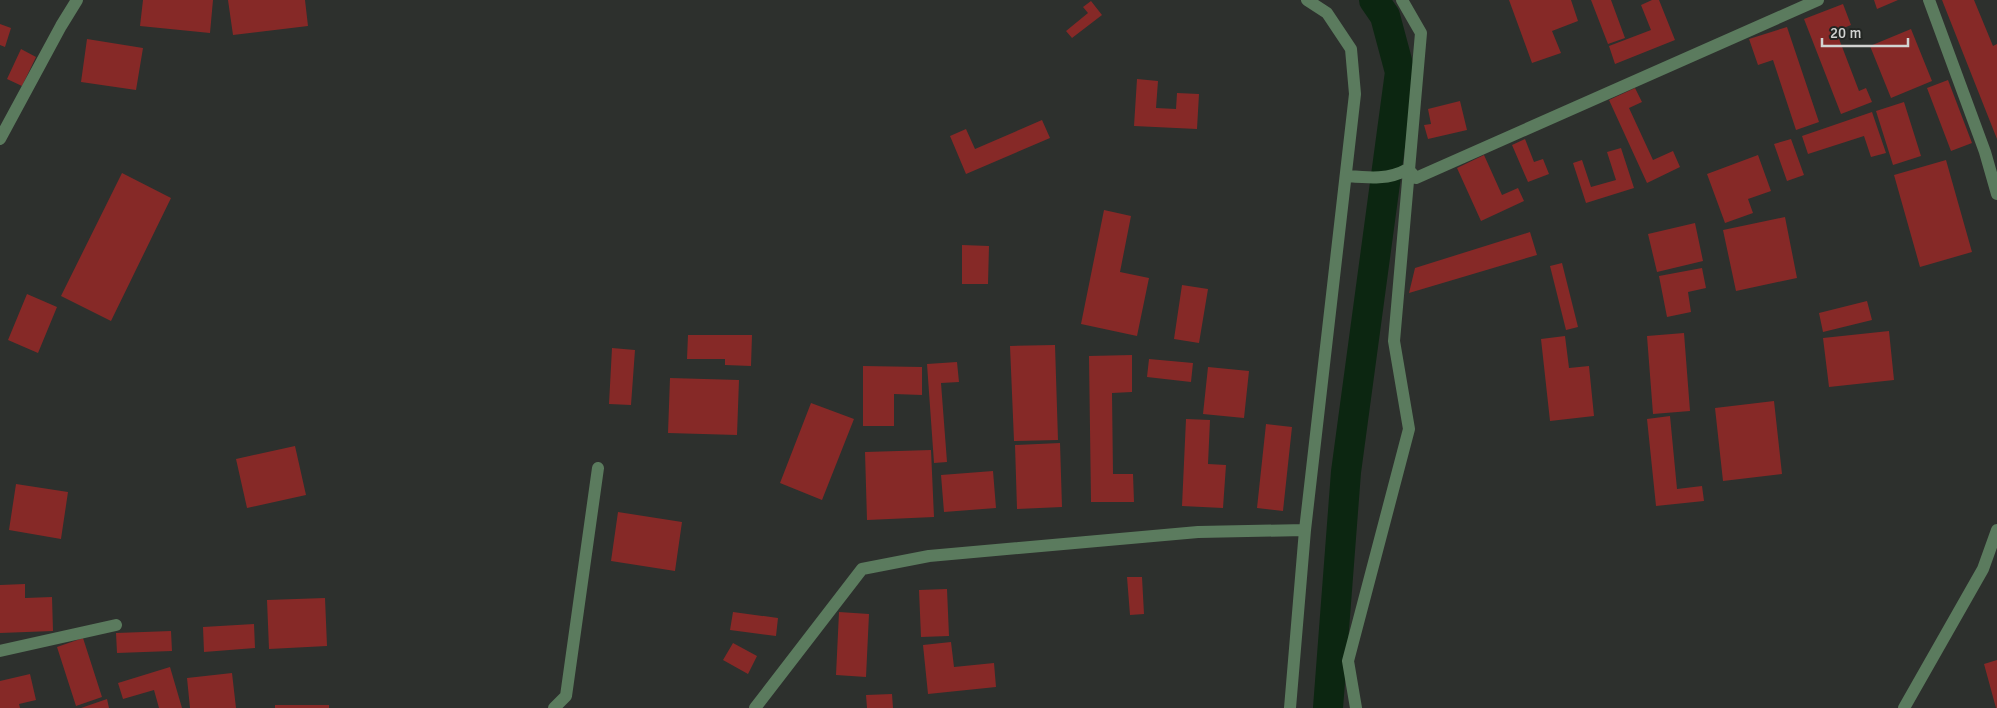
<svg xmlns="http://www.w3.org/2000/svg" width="1997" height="708" viewBox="0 0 1997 708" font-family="Signika,sans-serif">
<rect width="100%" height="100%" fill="#2d302d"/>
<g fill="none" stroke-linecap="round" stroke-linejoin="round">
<path stroke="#0c2611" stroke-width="30" d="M 1328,708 L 1346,472 L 1400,72 L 1385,16 L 1374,0"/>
</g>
<path fill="#862927" d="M 143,0 L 213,0 L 210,33 L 140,26 Z
M 228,0 L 305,0 L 308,26 L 233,35 Z
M 1509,0 L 1571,0 L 1578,21 L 1552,31 L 1561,53 L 1532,63 Z
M 1591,0 L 1611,0 L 1625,38 L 1608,44 Z
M 1652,0 L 1659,0 L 1675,40 L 1615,64 L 1609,46 L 1651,30 L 1641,5 Z
M 1874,0 L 1898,0 L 1877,9 Z
M 1942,0 L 1974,0 L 1993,46 L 1997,44 L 1997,139 Z
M 1091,1 L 1102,15 L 1072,38 L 1066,31 L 1088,13 L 1083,7 Z
M 1843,4 L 1851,25 L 1836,31 L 1859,91 L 1866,88 L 1872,102 L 1841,114 L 1804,19 Z
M 0,24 L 11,28 L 5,47 L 0,45 Z
M 1787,27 L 1819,122 L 1796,130 L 1773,60 L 1758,65 L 1749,39 Z
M 1911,29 L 1932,81 L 1891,98 L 1870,46 Z
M 87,39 L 143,48 L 136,90 L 81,82 Z
M 21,49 L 36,57 L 22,86 L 7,79 Z
M 1137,79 L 1158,81 L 1156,108 L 1176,109 L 1177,93 L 1199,94 L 1197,129 L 1134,126 Z
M 1948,80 L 1972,143 L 1951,151 L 1927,88 Z
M 1635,88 L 1642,102 L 1629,108 L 1653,160 L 1673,151 L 1680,167 L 1647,183 L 1609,100 Z
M 1460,101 L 1467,130 L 1428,139 L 1424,125 L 1431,124 L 1428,109 Z
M 1904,102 L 1921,156 L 1893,165 L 1876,111 Z
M 1872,112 L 1886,153 L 1871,157 L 1864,136 L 1808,154 L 1802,136 Z
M 1042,120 L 1050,138 L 966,174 L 950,136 L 966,129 L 975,149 Z
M 1525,139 L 1534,162 L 1543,159 L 1549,174 L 1528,182 L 1512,145 Z
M 1791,139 L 1804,175 L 1787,181 L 1774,144 Z
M 1621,148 L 1634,188 L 1586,203 L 1573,163 L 1582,160 L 1591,187 L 1616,180 L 1607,152 Z
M 1484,155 L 1502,195 L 1518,188 L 1524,201 L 1481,221 L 1457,168 Z
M 1758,155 L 1771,191 L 1748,199 L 1753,213 L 1725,223 L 1707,174 Z
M 1946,160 L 1972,252 L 1920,267 L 1894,175 Z
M 122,173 L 171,198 L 111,321 L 61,296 Z
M 1104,210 L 1131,216 L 1120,272 L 1149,278 L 1137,336 L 1081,324 Z
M 1785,217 L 1797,278 L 1736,291 L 1723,230 Z
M 1695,223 L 1703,261 L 1657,272 L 1648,234 Z
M 1530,232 L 1537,255 L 1409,293 L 1415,268 Z
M 962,245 L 989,246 L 988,284 L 962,284 Z
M 1562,263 L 1578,327 L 1566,330 L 1550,266 Z
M 1702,268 L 1706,288 L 1688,292 L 1691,312 L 1667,317 L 1659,276 Z
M 1182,285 L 1208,289 L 1199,343 L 1174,339 Z
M 27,294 L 57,307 L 38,353 L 8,340 Z
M 1867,301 L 1872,320 L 1823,332 L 1819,313 Z
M 1889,331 L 1894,380 L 1829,387 L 1823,338 Z
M 1684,333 L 1690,411 L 1653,414 L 1647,336 Z
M 688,335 L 752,335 L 751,366 L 725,365 L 725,359 L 687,359 Z
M 1565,336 L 1569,368 L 1589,366 L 1594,416 L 1550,421 L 1541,339 Z
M 1055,345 L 1058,440 L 1014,441 L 1010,346 Z
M 612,348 L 635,350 L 631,405 L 609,404 Z
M 1132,355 L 1132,392 L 1112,393 L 1113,474 L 1133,474 L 1134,502 L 1091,502 L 1089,356 Z
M 1149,359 L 1193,363 L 1191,382 L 1147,377 Z
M 957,362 L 959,382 L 941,383 L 947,462 L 934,463 L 927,364 Z
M 863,366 L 922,367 L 922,395 L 894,394 L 894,426 L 863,426 Z
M 1208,367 L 1249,371 L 1244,418 L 1203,414 Z
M 670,378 L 739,380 L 737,435 L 668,433 Z
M 1774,401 L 1782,474 L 1723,481 L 1715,408 Z
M 811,403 L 854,419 L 822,500 L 780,483 Z
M 1670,416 L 1677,489 L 1702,486 L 1704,501 L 1656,506 L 1647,419 Z
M 1186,419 L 1210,420 L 1208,464 L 1226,465 L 1223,508 L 1182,506 Z
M 1266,424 L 1292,427 L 1283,511 L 1257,508 Z
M 1060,443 L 1062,507 L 1017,509 L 1015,445 Z
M 295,446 L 306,495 L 247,508 L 236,459 Z
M 931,450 L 934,517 L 867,520 L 865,452 Z
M 993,471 L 996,508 L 944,512 L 941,475 Z
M 16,484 L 68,492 L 61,539 L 9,530 Z
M 618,512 L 682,522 L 675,571 L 611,561 Z
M 1127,577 L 1142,577 L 1144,614 L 1130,615 Z
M 25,584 L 25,598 L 52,597 L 53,631 L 0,633 L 0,585 Z
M 947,589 L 949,636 L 921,637 L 919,590 Z
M 325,598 L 327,646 L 269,649 L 267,600 Z
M 733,612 L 778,618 L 776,636 L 730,630 Z
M 839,612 L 869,614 L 866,677 L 836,675 Z
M 254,624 L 255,648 L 204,652 L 203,627 Z
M 171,631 L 172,651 L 117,653 L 116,633 Z
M 83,638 L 102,697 L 76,706 L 57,647 Z
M 951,642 L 954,667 L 994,663 L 996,687 L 928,694 L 923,645 Z
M 733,643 L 757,656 L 748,674 L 723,660 Z
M 1997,660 L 1997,708 L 1996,708 L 1984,664 Z
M 170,667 L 182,708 L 159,708 L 154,690 L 123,699 L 118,683 Z
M 232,673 L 236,708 L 190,708 L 187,678 Z
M 30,674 L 36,700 L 19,704 L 20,708 L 0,708 L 0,681 Z
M 892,694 L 893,708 L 867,708 L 866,695 Z
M 107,699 L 109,708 L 81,708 Z
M 275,705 L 329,705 L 329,708 L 275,708 Z"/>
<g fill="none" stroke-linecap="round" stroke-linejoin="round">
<path stroke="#5b7b5e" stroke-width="12" d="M 1929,0 L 1985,152 L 1997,194
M 0,139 L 61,26 L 77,0
M 1347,176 C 1369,178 1389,180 1408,169 L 1416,178 L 1818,0
M 0,651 L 116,625
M 554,708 L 566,696 L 598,468
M 755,708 L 862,569 L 929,556 L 1198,532 L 1305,530
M 1290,708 L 1305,530 L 1355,94 L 1351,49 L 1327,13 L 1307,0
M 1356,708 L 1348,661 L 1409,429 L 1394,341 L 1421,33 L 1402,0
M 1904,708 L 1983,569 L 1997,530"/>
</g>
<path d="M1822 38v8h86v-8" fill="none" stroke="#d2d4d2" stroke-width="2.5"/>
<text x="1830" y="38" font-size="15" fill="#d2d4d2" stroke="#232623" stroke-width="4" paint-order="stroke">20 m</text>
</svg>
